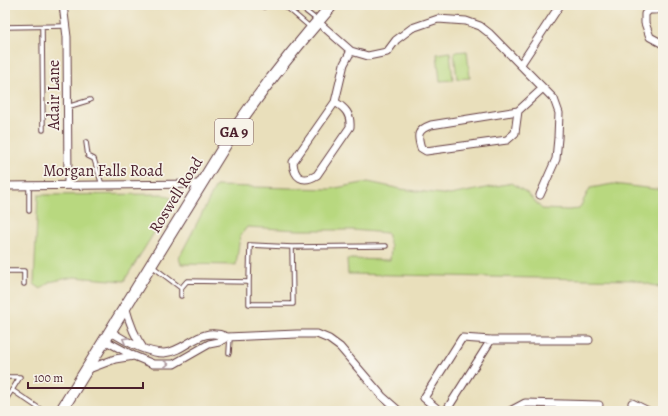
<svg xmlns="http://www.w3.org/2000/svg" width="668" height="416" viewBox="0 0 668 416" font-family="Alegreya,serif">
<rect width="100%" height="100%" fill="#f7f3e8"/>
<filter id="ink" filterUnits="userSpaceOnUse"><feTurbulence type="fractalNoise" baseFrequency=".025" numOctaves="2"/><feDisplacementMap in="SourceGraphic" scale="8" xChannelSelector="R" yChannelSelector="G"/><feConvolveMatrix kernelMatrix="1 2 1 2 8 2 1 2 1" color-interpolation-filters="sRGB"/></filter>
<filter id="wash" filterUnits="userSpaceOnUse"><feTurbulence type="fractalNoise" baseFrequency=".012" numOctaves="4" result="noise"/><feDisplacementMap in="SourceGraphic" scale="16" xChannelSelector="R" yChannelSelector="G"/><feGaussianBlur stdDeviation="0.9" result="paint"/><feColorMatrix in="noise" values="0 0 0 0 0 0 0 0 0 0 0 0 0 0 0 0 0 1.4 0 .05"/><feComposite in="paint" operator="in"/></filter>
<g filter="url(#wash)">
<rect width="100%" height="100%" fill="#e9dfbb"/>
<path fill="#b8d87f" stroke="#817c55" d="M 467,51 L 470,78 L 457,79 L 454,52 Z
M 450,52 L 453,80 L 440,81 L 437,54 Z
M 368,182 L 401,189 L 450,195 L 512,183 L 527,193 L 542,209 L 568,210 L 579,209 L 590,188 L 613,184 L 663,190 L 663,288 L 633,280 L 348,274 L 347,259 L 390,260 L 391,247 L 387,233 L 352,230 L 298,230 L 247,227 L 240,236 L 236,265 L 181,264 L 179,258 L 216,186 L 330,189 Z
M 162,194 L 171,198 L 172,204 L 124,281 L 74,277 L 49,282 L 41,289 L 34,284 L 38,195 Z"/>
</g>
<g filter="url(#ink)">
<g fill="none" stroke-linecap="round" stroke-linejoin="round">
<g stroke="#623c41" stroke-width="5.5">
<path id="lane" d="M 263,5 L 264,7
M 284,5 L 311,28
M 298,5 L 317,20
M 5,27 L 65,26
M 42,27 L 43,130
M 67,107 L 90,100
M 86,142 L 88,156 L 94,159 L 102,185
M 29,211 L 29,186
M 152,266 L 181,288 L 181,296
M 5,271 L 24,271 L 24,284
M 249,282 L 250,245 L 292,247
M 181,288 L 187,281 L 249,282 L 249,304 L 293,304 L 292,247 L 386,246
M 229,353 L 230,337
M 5,377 L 20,377 L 12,390 L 43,411
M 5,401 L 12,390"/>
</g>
<g stroke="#623c41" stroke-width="9">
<path id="street" d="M 63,5 L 67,37 L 68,185
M 663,5 C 661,11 654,10 649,10 L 645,14 L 645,23 L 650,37 L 663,44
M 317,21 L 351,51 L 368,56 L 387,52 L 396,40 L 412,28 L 438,19 L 466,21 L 480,26 L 489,33 L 554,99 L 559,113 L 558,138 L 556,159 L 540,195
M 521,64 L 560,5
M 335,102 C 345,108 351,114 350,127 L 317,175 C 302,184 294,177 293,162 L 335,102 L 344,64 L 351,51
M 518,111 L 515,133 L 507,140 L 426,151 L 421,148 C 417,135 417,130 431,125 L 518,111 L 543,88
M 5,186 L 201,184
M 125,306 C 129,321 134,336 143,348
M 110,331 C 125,341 145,353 164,353 C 188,351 199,325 227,337 L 297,334 L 317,334 L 329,339 L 340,347 L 382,396 L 399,411
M 104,340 L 134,356 L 153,364 L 174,364 L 209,344 L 219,342 L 227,337
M 86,370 L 115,359 L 134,356
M 632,403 L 648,411
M 440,411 L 424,398 L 462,338 L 491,340 L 589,340
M 446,411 L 491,340
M 510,411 L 525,403 L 599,405"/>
</g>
<g stroke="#623c41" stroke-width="13">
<path id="primary" d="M 61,411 L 235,129 C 265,85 297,45 332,5"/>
</g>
<use href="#lane" stroke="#fff" stroke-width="3.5"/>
<use href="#street" stroke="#fff" stroke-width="7"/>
<use href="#primary" stroke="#fff" stroke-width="11"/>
</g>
<defs><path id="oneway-chevron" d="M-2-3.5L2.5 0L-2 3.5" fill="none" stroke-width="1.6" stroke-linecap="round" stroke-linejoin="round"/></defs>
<g stroke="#ae9aa0">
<use href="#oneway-chevron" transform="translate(125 340) rotate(-152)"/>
<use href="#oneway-chevron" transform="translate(166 364) rotate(-1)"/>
</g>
</g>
<g text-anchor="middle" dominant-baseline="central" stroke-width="3.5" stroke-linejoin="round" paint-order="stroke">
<rect fill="#f7f3e8" stroke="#7e5f64" stroke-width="1" x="215" y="119" width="38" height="26" rx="3"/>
<g font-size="15" font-weight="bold" fill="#4a1f2b">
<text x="234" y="132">GA 9</text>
</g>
<g font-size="16" fill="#4a1f2b" stroke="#f7f3e8">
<text transform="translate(54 95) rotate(-90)">Adair Lane</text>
<text x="103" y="171">Morgan Falls Road</text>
<text transform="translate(176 195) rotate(-58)">Roswell Road</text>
</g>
</g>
<rect width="668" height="416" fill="none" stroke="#f7f3e8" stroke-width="20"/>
<path d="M28 382v6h115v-6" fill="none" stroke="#4a1f2b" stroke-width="2"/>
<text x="34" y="382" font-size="12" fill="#4a1f2b" stroke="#f7f3e8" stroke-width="3" paint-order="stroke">100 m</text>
</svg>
